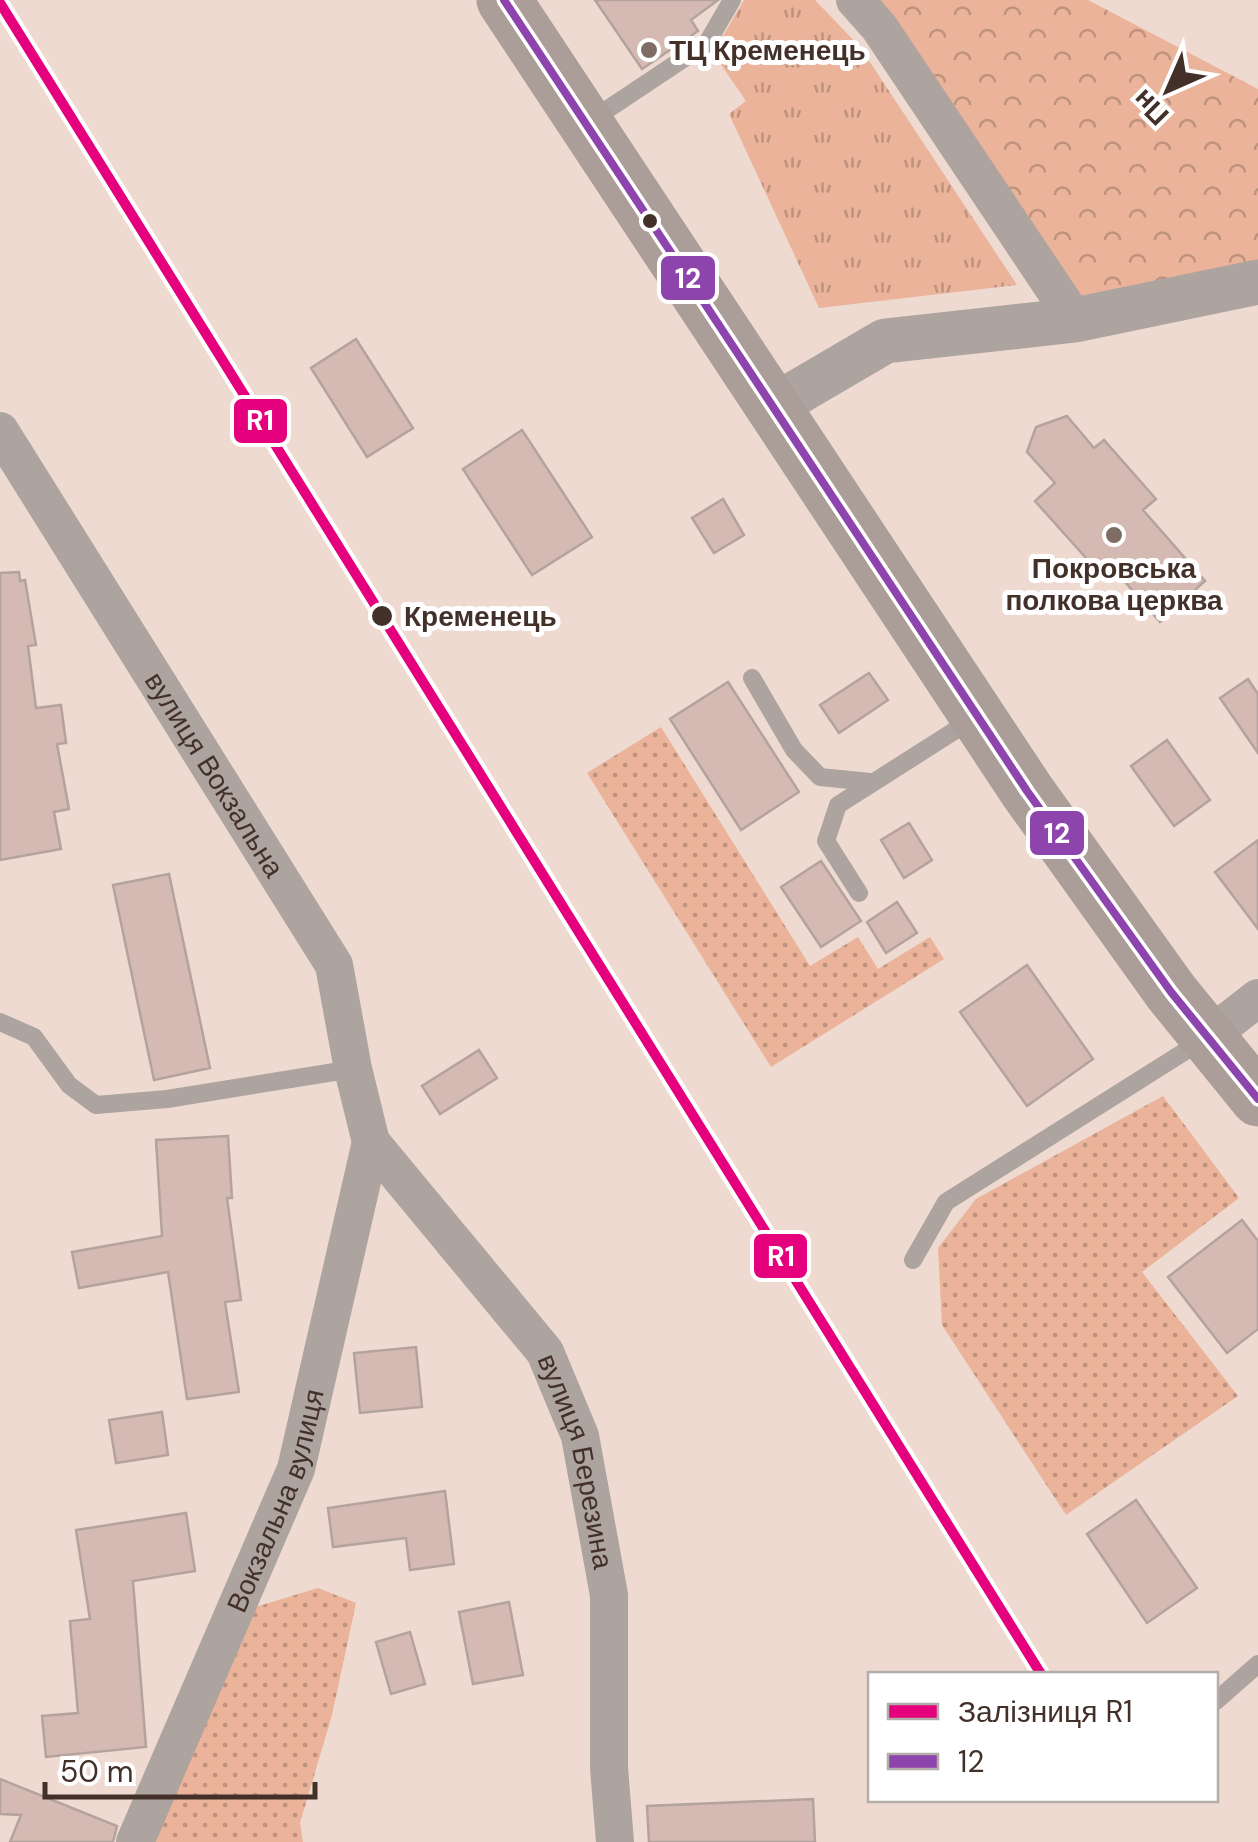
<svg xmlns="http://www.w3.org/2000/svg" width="1258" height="1842" viewBox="0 0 1258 1842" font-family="'DM Sans',sans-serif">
<defs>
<pattern id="grass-dots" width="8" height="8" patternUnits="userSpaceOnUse" patternTransform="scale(2.5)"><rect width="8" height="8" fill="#eab39a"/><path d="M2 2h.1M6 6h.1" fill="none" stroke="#bf927e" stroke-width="1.8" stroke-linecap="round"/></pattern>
<pattern id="forest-crowns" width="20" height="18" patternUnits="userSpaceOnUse" patternTransform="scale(2.5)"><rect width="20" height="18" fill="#eab39a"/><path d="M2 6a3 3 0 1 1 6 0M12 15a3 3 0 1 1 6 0" fill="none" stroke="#bf927e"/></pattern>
<pattern id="park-tufts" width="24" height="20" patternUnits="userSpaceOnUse" patternTransform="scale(2.5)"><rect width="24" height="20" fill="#eab39a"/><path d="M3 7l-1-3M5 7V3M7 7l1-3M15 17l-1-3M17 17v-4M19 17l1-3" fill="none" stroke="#bf927e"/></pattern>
</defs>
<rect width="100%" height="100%" fill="#eedad1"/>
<path fill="url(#grass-dots)" d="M 661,727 L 810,966 L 858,937 L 878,969 L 930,937 L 944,959 L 771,1067 L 587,773 Z
M 1163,1096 L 1239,1198 L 1142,1272 L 1238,1396 L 1066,1515 L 942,1325 L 938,1248 L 976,1199 Z
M 318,1588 L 356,1603 L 332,1715 L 300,1823 L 303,1842 L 135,1842 L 233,1614 Z"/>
<path fill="url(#forest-crowns)" d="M 855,0 L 1088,0 L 1258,89 L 1258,282 L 1075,320 Z"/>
<path fill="url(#park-tufts)" d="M 744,0 L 815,0 L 860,47 L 1017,285 L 819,308 L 729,114 L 746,101 L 713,53 Z"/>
<path fill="#d5bab4" stroke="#b4a29d" stroke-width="2.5" d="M 595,0 L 718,0 L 691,20 L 698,31 L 642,69 Z
M 356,339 L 413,428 L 367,457 L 311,368 Z
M 1067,416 L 1094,448 L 1104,440 L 1156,499 L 1143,510 L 1205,581 L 1160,622 L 1105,559 L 1095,568 L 1035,501 L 1055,483 L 1027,452 L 1036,427 Z
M 522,430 L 592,537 L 532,575 L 463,469 Z
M 723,499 L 744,535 L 714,553 L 692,518 Z
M 19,572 L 20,581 L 25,580 L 36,645 L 28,646 L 36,708 L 61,705 L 66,743 L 57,744 L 69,809 L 54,812 L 61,849 L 0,860 L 0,573 Z
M 869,673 L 888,700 L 839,733 L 820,705 Z
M 1248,679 L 1258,694 L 1258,753 L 1220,698 Z
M 728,682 L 799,792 L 741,830 L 670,719 Z
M 1167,740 L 1210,800 L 1174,826 L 1131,766 Z
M 909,823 L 932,860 L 904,878 L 881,840 Z
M 1258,840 L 1258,929 L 1215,872 Z
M 821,861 L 861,921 L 821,947 L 781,887 Z
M 169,874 L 210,1068 L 154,1080 L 113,885 Z
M 897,902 L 917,933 L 886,953 L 867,922 Z
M 1027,965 L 1093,1059 L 1027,1106 L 960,1012 Z
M 479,1050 L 497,1078 L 440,1114 L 422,1086 Z
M 228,1136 L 232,1198 L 227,1198 L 241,1300 L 225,1302 L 239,1392 L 187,1399 L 168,1272 L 79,1288 L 72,1252 L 162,1236 L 156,1140 Z
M 1242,1220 L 1258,1241 L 1258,1329 L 1227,1353 L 1168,1277 Z
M 416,1347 L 422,1407 L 360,1413 L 354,1353 Z
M 162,1412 L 168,1455 L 116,1463 L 109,1420 Z
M 445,1491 L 454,1564 L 410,1570 L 406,1538 L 333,1547 L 328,1508 Z
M 1136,1500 L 1197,1588 L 1147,1623 L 1087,1534 Z
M 186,1513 L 195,1571 L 133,1581 L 146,1747 L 46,1757 L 42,1716 L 78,1713 L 70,1621 L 90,1619 L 76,1530 Z
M 509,1602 L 523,1675 L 473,1684 L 459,1612 Z
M 410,1632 L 425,1684 L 391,1694 L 376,1642 Z
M 0,1779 L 117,1826 L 113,1842 L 10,1842 L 21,1815 L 0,1814 Z
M 813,1799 L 815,1842 L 649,1842 L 647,1806 Z"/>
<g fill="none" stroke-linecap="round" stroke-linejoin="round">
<path stroke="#ada39f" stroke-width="18" d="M 590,121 L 707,43 L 732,0
M 752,678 L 794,750 L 820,777 L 870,782
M 859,893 L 826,841 L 838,805 L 973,719
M 0,1022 L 34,1037 L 69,1085 L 96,1105 L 167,1099 L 353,1069
M 913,1260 L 946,1202 L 1203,1040
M 1216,1701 L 1258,1664"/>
<g stroke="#ada39f" stroke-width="38">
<path d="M 855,0 L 879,27 L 1075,320"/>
<path id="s1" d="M 0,431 L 334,965 L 353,1069 L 371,1142 L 545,1352 L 580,1436 L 609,1595 L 609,1768 L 615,1842"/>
<path d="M 1208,1037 L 1258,998"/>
<path id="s2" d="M 135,1842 L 296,1469 L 371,1142"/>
</g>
<path stroke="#ada39f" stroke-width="45" d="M 774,406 L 885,341 L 1075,320 L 1258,282"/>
<path stroke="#ab9d98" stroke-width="55" d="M 504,0 L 1027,791 L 1171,992 L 1258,1099"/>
<g stroke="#fff" stroke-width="15">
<path id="bus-1" d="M 504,0 L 1027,791 L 1171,992 L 1258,1099"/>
</g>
<use href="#bus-1" stroke="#8e44ad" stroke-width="8"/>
<g stroke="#fff" stroke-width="18">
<path id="rail-1" d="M 0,3 L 1041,1674"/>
</g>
<use href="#rail-1" stroke="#e5007d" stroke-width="10"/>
</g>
<g fill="#7f6c64" stroke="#fff" stroke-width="4">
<circle cx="649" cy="50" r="10"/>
<circle cx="1114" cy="535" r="10"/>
</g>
<g fill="#433129" stroke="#fff" stroke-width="4">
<circle cx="650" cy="221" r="9"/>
<circle cx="382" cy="616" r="12"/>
</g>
<g text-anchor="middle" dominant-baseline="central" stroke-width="10" stroke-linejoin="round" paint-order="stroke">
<g font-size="28" font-weight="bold" fill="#433129" stroke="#fff" text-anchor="start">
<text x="669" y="50">ТЦ Кременець</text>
<text x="1114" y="568" text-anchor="middle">Покровська<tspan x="1114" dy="32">полкова церква</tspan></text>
</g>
<g font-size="28" font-weight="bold" fill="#433129" stroke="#fff" text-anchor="start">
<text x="404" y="616">Кременець</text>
</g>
<g font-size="28" fill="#433129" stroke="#fff">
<text stroke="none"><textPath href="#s1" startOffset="405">вулиця Вокзальна</textPath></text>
<text stroke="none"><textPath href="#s1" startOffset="1198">вулиця Березина</textPath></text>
<text stroke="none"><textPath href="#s2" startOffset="370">Вокзальна вулиця</textPath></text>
</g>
</g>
<g stroke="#fff" stroke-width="4">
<rect x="659" y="254" width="58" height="48" rx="10" fill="#8e44ad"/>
<rect x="232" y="397" width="57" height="48" rx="10" fill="#e5007d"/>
<rect x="1028" y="809" width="58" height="48" rx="10" fill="#8e44ad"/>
<rect x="752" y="1232" width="57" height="48" rx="10" fill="#e5007d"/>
</g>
<g font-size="28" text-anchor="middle" font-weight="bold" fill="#fff">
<text x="688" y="288">12</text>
<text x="260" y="430">R1</text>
<text x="1057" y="843">12</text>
<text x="781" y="1266">R1</text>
</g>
<rect x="868" y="1672" width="350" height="130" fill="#ffffff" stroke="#b4ada9" stroke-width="2.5"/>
<rect x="888" y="1704" width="50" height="15" fill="#e5007d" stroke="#b4ada9" stroke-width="2.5"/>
<text x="958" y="1722" font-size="30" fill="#433129">Залізниця R1</text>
<rect x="888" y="1754" width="50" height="15" fill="#8e44ad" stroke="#b4ada9" stroke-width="2.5"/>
<text x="958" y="1772" font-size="30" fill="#433129">12</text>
<g transform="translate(1168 90) rotate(225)" stroke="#ffffff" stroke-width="8" paint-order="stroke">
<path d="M0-8L18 38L0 25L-18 38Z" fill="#433129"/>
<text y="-15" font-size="28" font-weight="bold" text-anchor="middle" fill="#433129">Пн</text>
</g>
<path d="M45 1782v15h270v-15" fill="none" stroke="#433129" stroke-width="5"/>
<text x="60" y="1782" font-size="30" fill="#433129" stroke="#ffffff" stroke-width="8" paint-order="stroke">50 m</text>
</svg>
